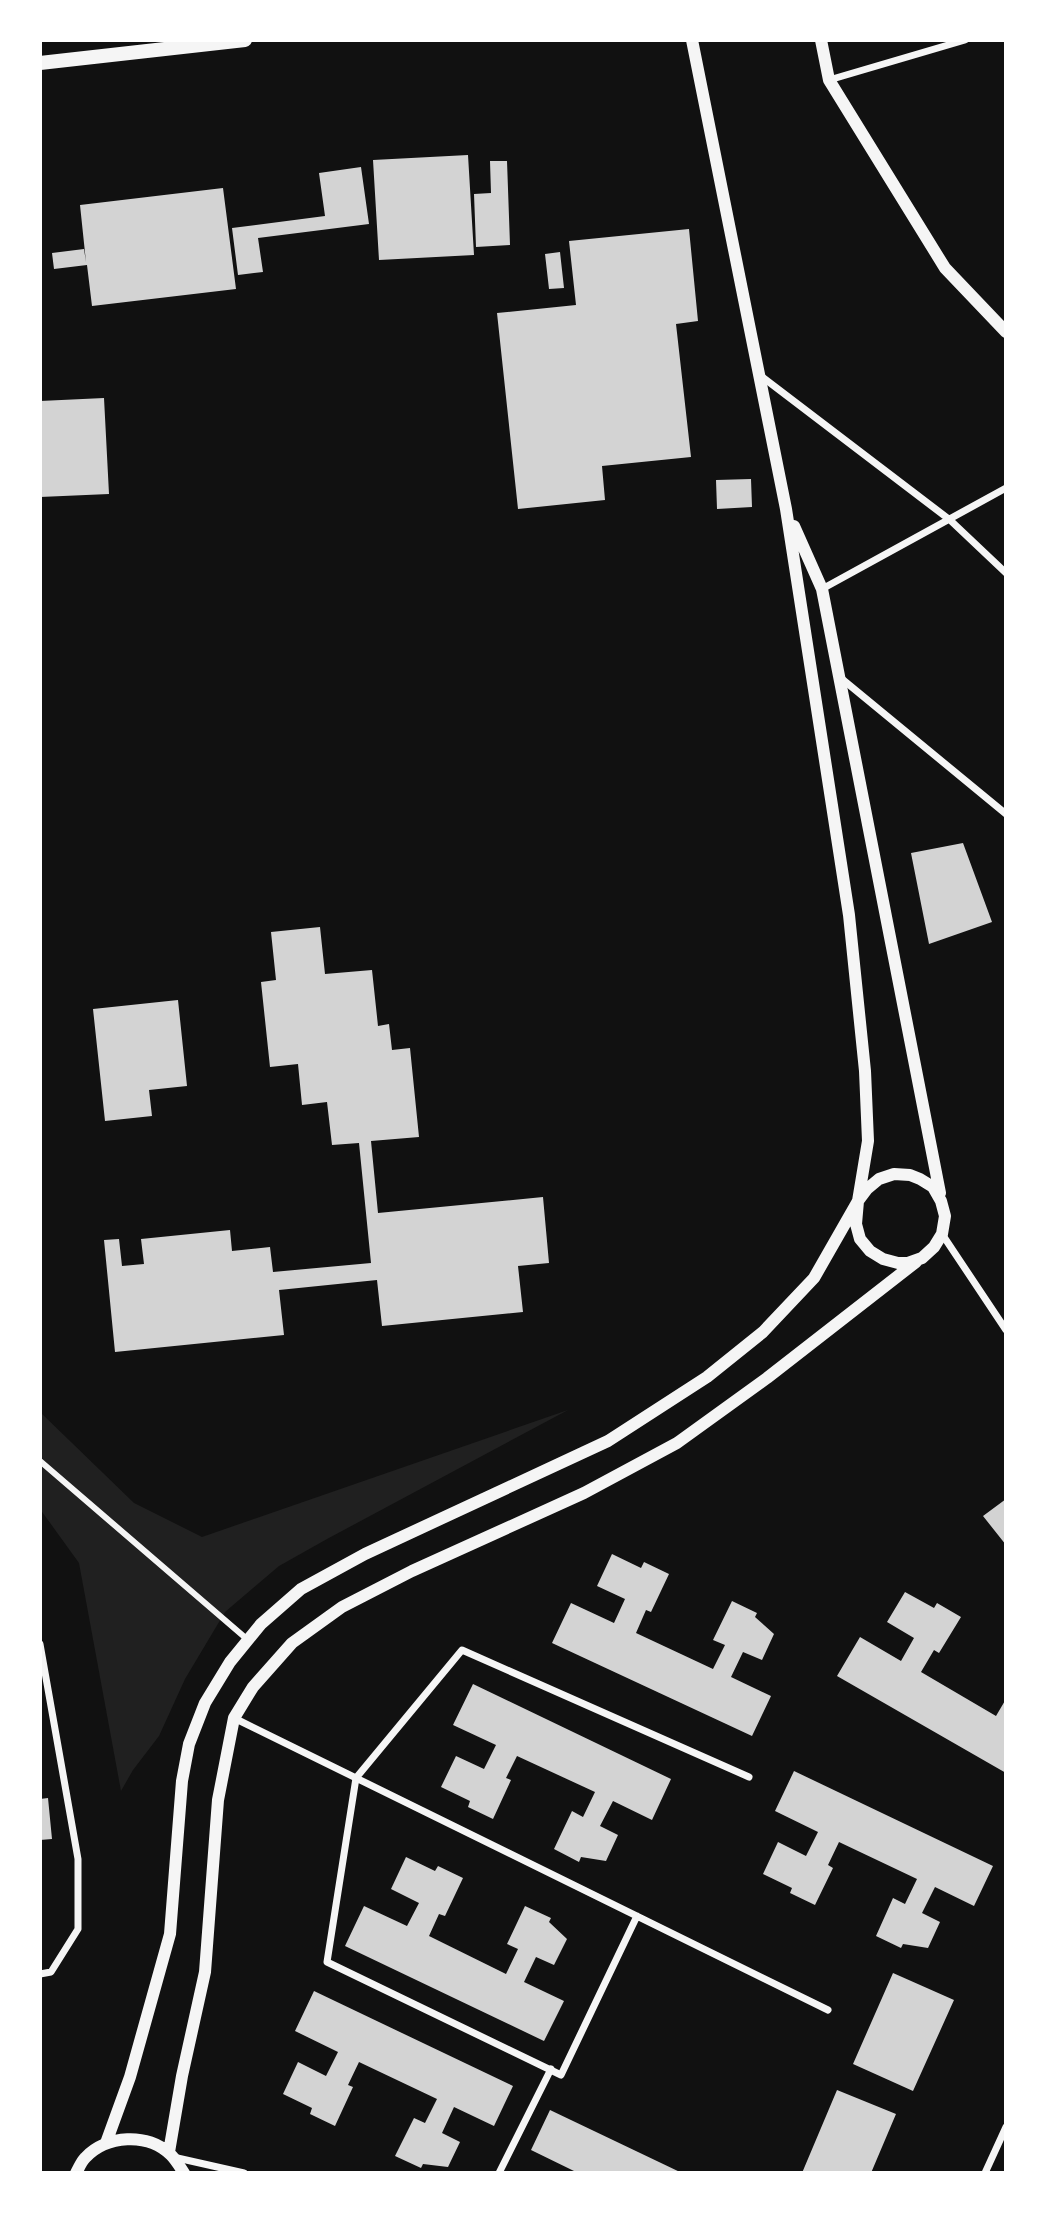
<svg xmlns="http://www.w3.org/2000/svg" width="1046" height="2213" viewBox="0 0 1046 2213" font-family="'Roboto Condensed',sans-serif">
<rect width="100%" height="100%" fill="#111"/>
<path fill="#202020" d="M 568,1410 L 327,1539 L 279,1566 L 225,1612 L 185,1679 L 159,1736 L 133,1770 L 121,1791 L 79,1563 L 40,1509 L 40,1412 L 134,1503 L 202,1537 Z"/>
<path fill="#d3d3d3" d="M 468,155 L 474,255 L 379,260 L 373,160 Z
M 490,161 L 507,161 L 510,245 L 476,247 L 474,194 L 491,193 Z
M 361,167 L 369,224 L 258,238 L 263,272 L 238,275 L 232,228 L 325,216 L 319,173 Z
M 223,188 L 236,289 L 92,306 L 87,265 L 54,269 L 52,253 L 84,249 L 86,262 L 80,205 Z
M 689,229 L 698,321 L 676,324 L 691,457 L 602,466 L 605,500 L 518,509 L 497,313 L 576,305 L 569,241 Z
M 560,252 L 564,288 L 549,289 L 545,254 Z
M 104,398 L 109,494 L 40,497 L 40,401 Z
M 751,479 L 752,507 L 717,509 L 716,480 Z
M 963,843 L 992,922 L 929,944 L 911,853 Z
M 320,927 L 325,974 L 372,970 L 378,1026 L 389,1024 L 392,1050 L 410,1048 L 419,1137 L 371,1141 L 378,1213 L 543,1197 L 549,1263 L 518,1266 L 523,1312 L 382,1326 L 377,1280 L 279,1290 L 284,1335 L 115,1352 L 104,1240 L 119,1239 L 122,1266 L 144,1264 L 141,1239 L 230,1230 L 232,1251 L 270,1247 L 273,1272 L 371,1263 L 359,1143 L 332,1145 L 327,1102 L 302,1105 L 298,1064 L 270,1067 L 261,982 L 276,980 L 271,932 Z
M 178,1000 L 187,1086 L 149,1090 L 152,1116 L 105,1121 L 93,1009 Z
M 1006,1499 L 1006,1545 L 983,1516 Z
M 612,1554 L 641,1568 L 644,1562 L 669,1574 L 651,1612 L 646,1610 L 636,1633 L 713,1669 L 725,1645 L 713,1640 L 732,1601 L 757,1613 L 755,1617 L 774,1634 L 762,1660 L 743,1652 L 731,1677 L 771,1696 L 752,1736 L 552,1643 L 571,1603 L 614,1623 L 625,1599 L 597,1586 Z
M 905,1592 L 934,1608 L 937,1603 L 961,1617 L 939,1653 L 934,1650 L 921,1672 L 996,1716 L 1006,1699 L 1006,1773 L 837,1676 L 860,1637 L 901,1661 L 914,1638 L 887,1622 Z
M 473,1684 L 671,1779 L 652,1820 L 613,1801 L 600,1826 L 618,1835 L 606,1861 L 581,1857 L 579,1862 L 554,1849 L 572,1811 L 583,1817 L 595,1792 L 517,1756 L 506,1778 L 511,1780 L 493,1819 L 468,1807 L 470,1801 L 441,1787 L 456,1756 L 484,1769 L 496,1745 L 453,1725 Z
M 794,1771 L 993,1866 L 974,1906 L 935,1887 L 922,1913 L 940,1922 L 928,1948 L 903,1944 L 901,1948 L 876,1936 L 893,1898 L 905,1904 L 917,1879 L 839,1842 L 828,1865 L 833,1868 L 815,1905 L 790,1893 L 792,1888 L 763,1874 L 778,1842 L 806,1856 L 818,1832 L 775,1811 Z
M 48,1798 L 52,1839 L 40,1840 L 40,1799 Z
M 406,1857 L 435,1871 L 438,1866 L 463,1878 L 445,1916 L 439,1914 L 429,1936 L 506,1974 L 518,1949 L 507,1944 L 525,1906 L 551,1918 L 549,1922 L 567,1939 L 554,1965 L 536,1957 L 524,1982 L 564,2001 L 544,2041 L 345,1946 L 364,1906 L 407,1926 L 419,1903 L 391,1889 Z
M 893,1973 L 954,2000 L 913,2091 L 853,2064 Z
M 314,1991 L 513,2086 L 494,2126 L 454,2107 L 442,2133 L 460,2142 L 448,2167 L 423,2164 L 421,2168 L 395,2156 L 414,2118 L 425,2123 L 437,2099 L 359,2062 L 348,2085 L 353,2087 L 335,2126 L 310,2114 L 312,2108 L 283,2094 L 298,2062 L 326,2076 L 338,2052 L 295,2031 Z
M 837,2090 L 896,2114 L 871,2173 L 802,2173 Z
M 550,2110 L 682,2173 L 573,2173 L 574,2171 L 531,2150 Z"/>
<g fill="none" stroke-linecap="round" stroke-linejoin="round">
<path stroke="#f5f5f5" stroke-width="6" d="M 40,1461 L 248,1640"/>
<path stroke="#f5f5f5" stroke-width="7" d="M 829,80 L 965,40
M 761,376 L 950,520 L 1006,573
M 822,589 L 1006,488
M 842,679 L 1006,814
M 942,1234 L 1006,1330
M 40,1644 L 78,1859 L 78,1929 L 51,1972 L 40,1974
M 234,1718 L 828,2010
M 637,1916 L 561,2075 L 327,1962 L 356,1778 L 462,1650 L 749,1777
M 173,2157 L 244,2173
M 499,2173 L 551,2069
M 985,2173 L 1006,2127"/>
<path stroke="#f5f5f5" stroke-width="12" d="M 821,40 L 829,80 L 945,268 L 1006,332
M 794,526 L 822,589 L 940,1193
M 106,2143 L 130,2077 L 170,1934 L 182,1781 L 189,1744 L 205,1703 L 230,1662 L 261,1624 L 301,1589 L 365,1554 L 608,1441 L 707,1377 L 763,1332 L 814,1278 L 858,1201 L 867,1189 L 879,1179 L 894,1174 L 910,1175 L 920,1179 L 933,1187 L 941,1201 L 945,1216 L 942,1234 L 934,1247 L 922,1258 L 908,1263 L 898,1263 L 883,1259 L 870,1251 L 860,1239 L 856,1224 L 858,1201 L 868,1141 L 865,1071 L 849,915 L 786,509 L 692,40
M 169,2152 L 182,2076 L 205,1972 L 218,1800 L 234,1718 L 253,1687 L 292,1643 L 342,1607 L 412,1571 L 584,1493 L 677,1443 L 767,1378 L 916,1262
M 76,2173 C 79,2168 81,2162 85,2158 C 106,2135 148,2132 171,2155 C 176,2160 180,2167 184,2173"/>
<path stroke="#f5f5f5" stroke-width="14" d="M 40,63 L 245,40"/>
</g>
<rect width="1046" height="2213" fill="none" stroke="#ffffff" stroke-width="84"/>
</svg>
